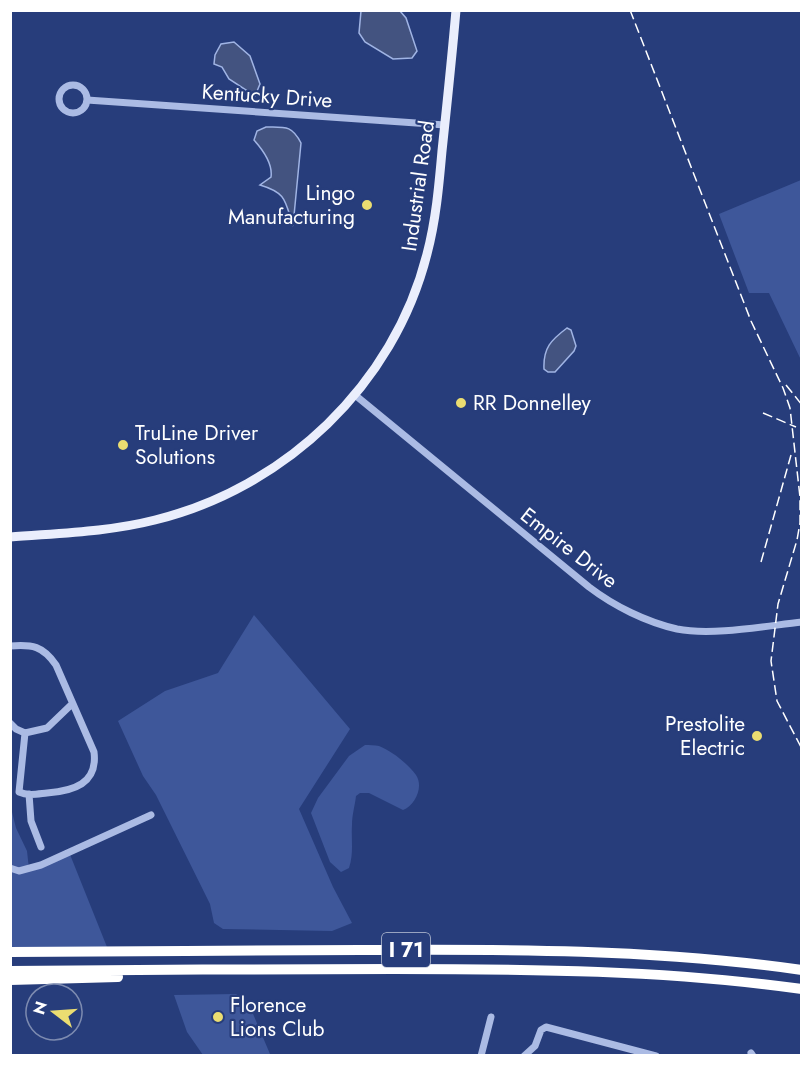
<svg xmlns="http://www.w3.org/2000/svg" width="812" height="1066" viewBox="0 0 812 1066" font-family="Jost,sans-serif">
<rect width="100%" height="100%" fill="#273d7b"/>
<path fill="#3e579a" d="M 801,180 L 801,360 L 769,293 L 749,293 L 719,214 Z
M 254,615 L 350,729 L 299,809 L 333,887 L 352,923 L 332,931 L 223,929 L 214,923 L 210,904 L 156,795 L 143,776 L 118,721 L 165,691 L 218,673 Z
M 365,745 C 369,745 375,745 379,746 C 392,751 408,764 416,775 C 424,787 415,805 403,810 L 369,793 L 360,793 L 356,796 C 355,805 352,815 352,825 C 351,840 354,853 349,868 L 341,872 L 330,862 L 311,813 L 318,798 L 349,756 Z
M 10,804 L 16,828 L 27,851 L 29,869 L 69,852 L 109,952 L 11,952 Z
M 236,994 L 248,1002 L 270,1054 L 203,1055 L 187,1032 L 174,995 Z"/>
<path fill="#435380" stroke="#a0b4e4" stroke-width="1.5" d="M 361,11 L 400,11 L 406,18 L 417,51 L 412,58 L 393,59 L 365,42 L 359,33 Z
M 234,42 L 250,56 L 260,84 L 255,96 L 229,79 L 222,67 L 214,64 L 215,55 L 221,44 Z
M 266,127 C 285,127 292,125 301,143 L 293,226 C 285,201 287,193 260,185 L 271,177 C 273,163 263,150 254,140 L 257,131 Z
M 567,328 L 571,330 L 576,346 L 574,351 L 555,372 L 548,372 L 544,369 C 543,348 551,340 567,328 Z"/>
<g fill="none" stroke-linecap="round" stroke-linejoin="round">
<path stroke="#abbbe4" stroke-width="7" d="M59 99a14 14 0 1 1 28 0a14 14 0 1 1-28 0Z
M 87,100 L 445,125
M 355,395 L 589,587 C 614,606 646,622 677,629 C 712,636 765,626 802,622
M 10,646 C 32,644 43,646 56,665 L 94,752 C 98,784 73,791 47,793 C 37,794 28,796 19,792 L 25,733
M 10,723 L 16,729 L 25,733
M 25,733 L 47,728 L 72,704
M 29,794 L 31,821 L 41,847
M 10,868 L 19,871 L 41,865 L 151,815
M 751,1053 L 753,1056
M 481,1056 L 491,1017
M 524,1056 L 535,1046 L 541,1030 L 546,1027 L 656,1056"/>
<path stroke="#eaeefc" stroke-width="9" d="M 10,537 C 59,533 108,532 155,520 C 285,488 394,385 427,254 C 436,220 439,185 442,151 C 447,104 452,57 456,10"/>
<path stroke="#fff" stroke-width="10" d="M 10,952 C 127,951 244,951 361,950 C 508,949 655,949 802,970
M 10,971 C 138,970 265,969 393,969 C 530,969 666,970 802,989
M 10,980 L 118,977"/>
<path stroke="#fff" stroke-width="1.5" stroke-dasharray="10 4.5" stroke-linecap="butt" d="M 630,10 L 751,321 L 783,388 L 790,408 L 800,497 L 800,523 L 797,540 L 778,604 L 771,661 L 777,701 L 802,749
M 786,385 L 802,405
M 763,413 L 796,427
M 761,562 L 791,455"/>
</g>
<g fill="#ebdd71" stroke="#273d7b" stroke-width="2">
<circle cx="367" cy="205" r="6"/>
<circle cx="461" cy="403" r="6"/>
<circle cx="123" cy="445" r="6"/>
<circle cx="757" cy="736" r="6"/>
<circle cx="218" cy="1017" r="6"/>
</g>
<g text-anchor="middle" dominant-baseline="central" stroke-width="4.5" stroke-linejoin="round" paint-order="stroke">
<rect fill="#273d7b" stroke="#bec5d7" stroke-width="1.5" x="382" y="933" width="48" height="34" rx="4.5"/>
<g font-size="20" font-weight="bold" fill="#fff">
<text x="406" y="950">I 71</text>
</g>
<g font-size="21" fill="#fff" stroke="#273d7b">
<text transform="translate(267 96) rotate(4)">Kentucky Drive</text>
<text transform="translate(418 186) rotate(-82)">Industrial Road</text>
<text transform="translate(569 548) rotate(38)">Empire Drive</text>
</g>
<g font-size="21" fill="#fff" stroke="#273d7b" text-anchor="start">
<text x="355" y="193" text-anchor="end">Lingo<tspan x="355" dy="24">Manufacturing</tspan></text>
<text x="473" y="403">RR Donnelley</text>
<text x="135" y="433">TruLine Driver<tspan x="135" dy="24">Solutions</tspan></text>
<text x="745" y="724" text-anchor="end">Prestolite<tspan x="745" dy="24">Electric</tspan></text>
<text x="230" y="1005">Florence<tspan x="230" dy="24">Lions Club</tspan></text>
</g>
</g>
<rect width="812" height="1066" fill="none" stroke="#ffffff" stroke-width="24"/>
<g transform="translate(54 1012) rotate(287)"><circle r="28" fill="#273d7b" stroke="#7d8bb0" stroke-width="1.5"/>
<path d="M0-4.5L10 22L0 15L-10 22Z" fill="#ebdd71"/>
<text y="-9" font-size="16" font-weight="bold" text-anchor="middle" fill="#ffffff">N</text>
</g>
</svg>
